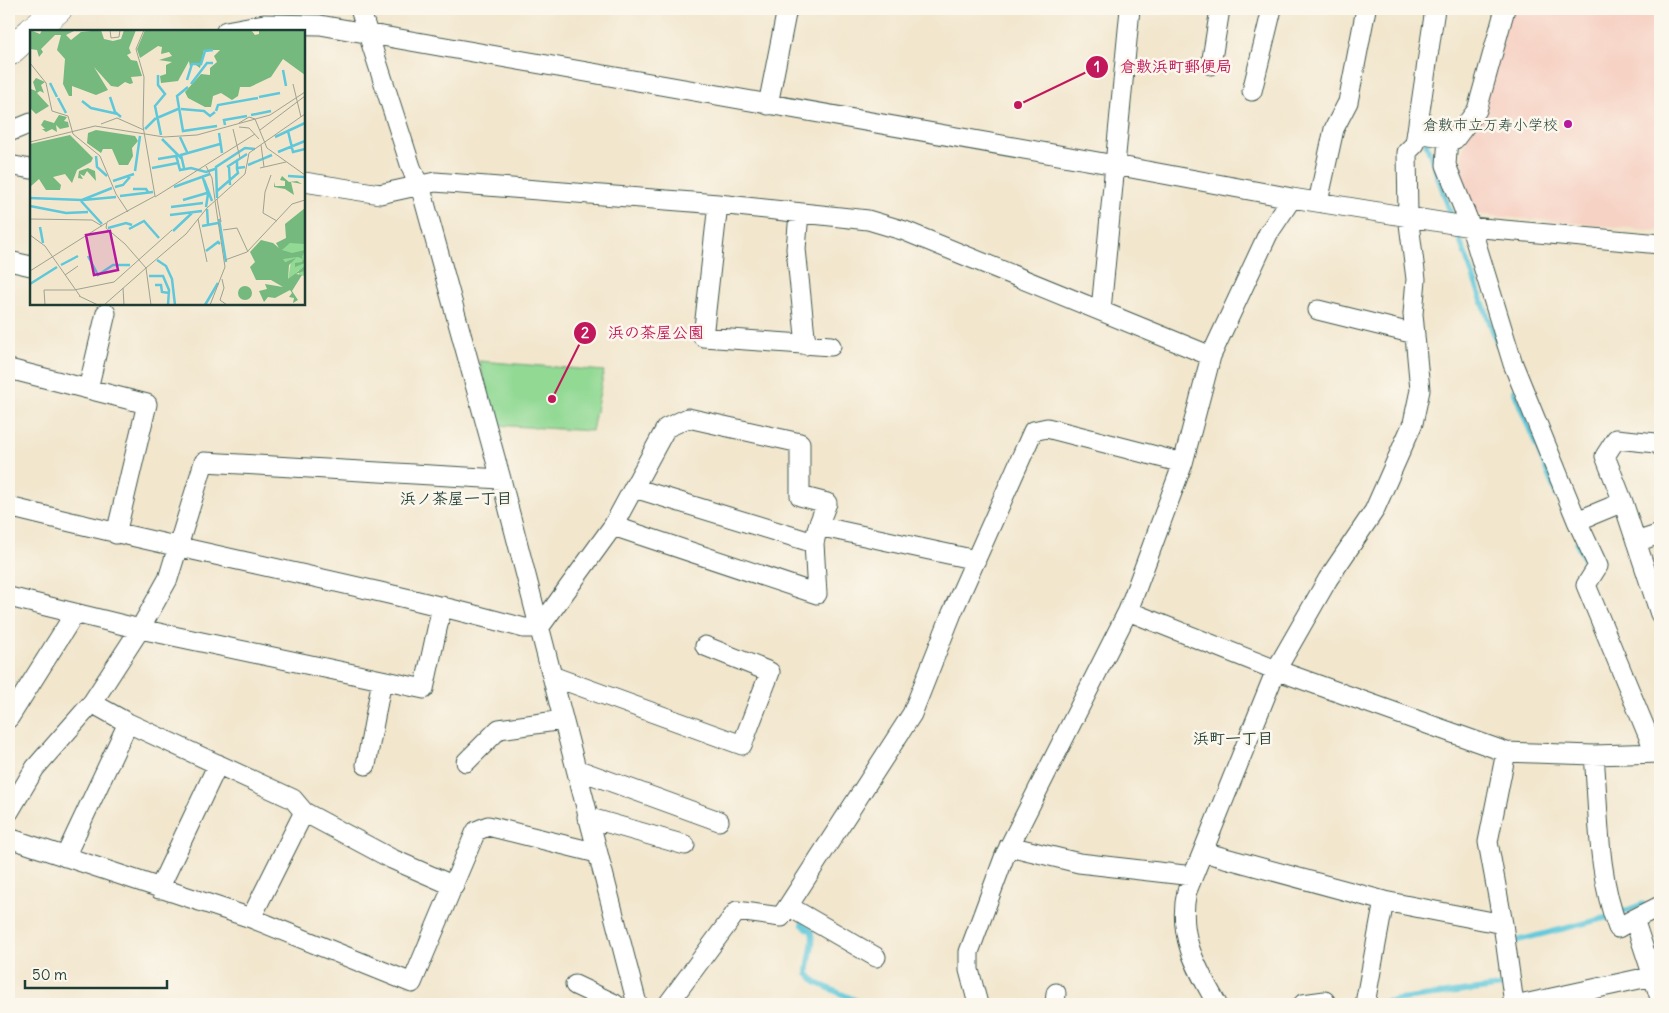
<svg xmlns="http://www.w3.org/2000/svg" width="1669" height="1013" viewBox="0 0 1669 1013" font-family="Delius,'Klee One',sans-serif">
<rect width="100%" height="100%" fill="#fbf7ec"/>
<filter id="ink" filterUnits="userSpaceOnUse"><feTurbulence type="fractalNoise" baseFrequency=".02" numOctaves="2"/><feDisplacementMap in="SourceGraphic" scale="10" xChannelSelector="R" yChannelSelector="G"/><feConvolveMatrix kernelMatrix="1 2 1 2 8 2 1 2 1" color-interpolation-filters="sRGB"/></filter>
<filter id="wash" filterUnits="userSpaceOnUse"><feTurbulence type="fractalNoise" baseFrequency=".0096" numOctaves="4" result="noise"/><feDisplacementMap in="SourceGraphic" scale="20" xChannelSelector="R" yChannelSelector="G"/><feGaussianBlur stdDeviation="1.12" result="paint"/><feColorMatrix in="noise" values="0 0 0 0 0 0 0 0 0 0 0 0 0 0 0 0 0 1.4 0 .05"/><feComposite in="paint" operator="in"/></filter>
<g filter="url(#wash)">
<rect width="100%" height="100%" fill="#f2e6cd"/>
<path fill="#f6d2c4" d="M 1511,9 L 1660,9 L 1660,231 L 1475,214 L 1460,166 L 1466,137 Z"/>
<path fill="#92d994" stroke="#588b64" d="M 479,361 L 604,371 L 592,431 L 495,425 Z"/>
<g fill="none" stroke-linecap="round" stroke-linejoin="round">
<path stroke="#5ec7da" stroke-width="5.5" d="M 9,10 L 10,9
M 1425,136 L 1426,143 L 1453,220
M 1456,229 L 1498,345
M 1514,391 L 1557,496
M 1577,543 L 1589,572
M 802,924 L 812,932 C 815,946 807,960 808,974 L 817,983 L 864,1004
M 1508,943 L 1609,917 L 1643,904
M 1367,1004 L 1505,986 L 1504,981"/>
</g>
</g>
<g filter="url(#ink)">
<g fill="none" stroke-linecap="round" stroke-linejoin="round">
<g stroke="#3f564b" stroke-width="21">
<path id="minor" d="M 360,9 L 411,167 L 423,196 L 501,479 L 637,1004
M 226,31 L 264,24 L 320,25 L 1115,165 L 1292,198 L 1471,227 L 1660,244
M 1211,65 L 1220,9
M 1252,91 L 1272,9
M 768,105 L 787,9
M 9,132 L 31,123
M 1417,133 L 1455,139 L 1477,110 L 1505,9
M 1448,138 L 1446,165 L 1471,227 L 1513,364 L 1577,521 L 1598,566 L 1586,585 L 1655,752
M 9,165 L 31,169
M 304,182 L 380,194 L 435,182 L 718,204 L 868,220 L 905,231 L 1211,356
M 1318,202 L 1334,129 L 1348,102 L 1366,9
M 718,204 L 703,337 L 831,346
M 799,213 L 796,249 L 806,345
M 9,261 L 31,266
M 1101,310 L 1130,9
M 1318,310 L 1415,334
M 9,369 L 147,404 L 116,534
M 88,389 L 106,313
M 1660,446 L 1656,443 L 1616,439 L 1605,456 L 1623,502 L 1660,614
M 634,488 L 814,543
M 9,507 C 180,550 354,582 524,628 L 539,628 L 613,526 L 666,428 L 688,418 L 800,443 L 800,496 L 827,503 L 818,526
M 1577,521 L 1623,502
M 613,526 L 817,594 L 814,543 L 818,526 L 976,560
M 1636,542 L 1660,534
M 9,597 L 140,629 L 424,689 L 442,606
M 1128,611 L 1276,670 L 1506,752 L 1594,755 L 1660,753
M 552,676 L 742,745 L 770,672 L 705,646
M 92,703 L 128,723 L 293,799 L 304,812 L 251,918
M 9,718 L 75,613
M 1594,755 C 1599,812 1597,875 1618,928 L 1634,919
M 466,762 L 499,729 L 563,720
M 366,765 L 382,680
M 576,769 L 719,821
M 9,812 L 35,768 L 92,703 L 140,629 L 168,579 L 204,462 L 501,479
M 304,812 L 392,859 L 454,886
M 587,817 L 685,845
M 9,838 L 251,918 L 412,983 L 476,831 L 488,826 L 597,853
M 1009,846 L 1079,863 L 1193,876
M 1203,852 L 1384,901 L 1503,924 L 1514,1004
M 65,857 L 128,723
M 159,889 L 218,764
M 788,906 L 876,957
M 1660,906 L 1634,919 L 1660,998
M 1503,924 L 1488,842 L 1506,752
M 575,985 L 615,1004
M 1366,998 L 1384,901
M 668,1004 L 737,911 L 781,917 L 912,714 L 952,613 L 1033,431 L 1047,428 L 1183,463
M 978,1004 L 969,970 L 969,952 L 1005,855 L 1128,611 L 1183,463 L 1211,356 L 1268,234 L 1292,198
M 1055,1004 L 1056,993
M 1217,1004 C 1196,967 1177,935 1187,891 L 1276,670 L 1328,579 L 1374,511 L 1413,423 L 1420,390 L 1413,314 L 1416,279 L 1408,216 L 1407,152 L 1415,144 L 1435,9
M 1303,1004 L 1325,1001
M 1524,1004 L 1653,976"/>
</g>
<g stroke="#3f564b" stroke-width="29">
<path id="trunk" d="M 32,31 L 58,9
M 9,52 L 31,32"/>
</g>
<use href="#minor" stroke="#fff" stroke-width="19"/>
<use href="#trunk" stroke="#fff" stroke-width="28"/>
</g>
</g>
<circle fill="#b5179e" stroke="#fbf7ec" stroke-width="2" cx="1568" cy="124" r="5"/>
<g text-anchor="middle" dominant-baseline="central" stroke-width="5" stroke-linejoin="round" paint-order="stroke">
<g font-size="15" fill="#1f3d34" stroke="#fbf7ec" text-anchor="end">
<text x="1558" y="124">倉敷市立万寿小学校</text>
</g>
<g font-size="16" font-weight="bold" fill="#1f3d34" stroke="#fbf7ec">
<text x="456" y="498">浜ノ茶屋一丁目</text>
<text x="1233" y="738">浜町一丁目</text>
</g>
</g>
<g transform="translate(30 30)">
<rect width="275" height="275" fill="#f2e6cd"/>
<path d="M 260,213 L 275,213 L 275,246 L 269,245 L 269,240 L 258,250 L 261,231 L 253,232 L 251,224 L 253,217 Z" fill="#92d994"/>
<path d="M 0,0 L 10,4 L 12,0 L 46,0 L 36,5 L 41,10 L 51,2 L 71,0 L 74,9 L 83,11 L 91,9 L 94,0 L 106,0 L 99,18 L 101,23 L 97,25 L 101,30 L 107,31 L 112,46 L 101,47 L 103,53 L 100,54 L 95,52 L 88,57 L 81,56 L 64,37 L 78,60 L 66,65 L 42,56 L 42,66 L 39,66 L 33,54 L 35,29 L 27,20 L 31,5 L 25,5 L 11,19 L 13,22 L 9,27 L 7,20 L 0,19 ZM 115,0 L 221,0 L 225,5 L 229,4 L 229,0 L 275,0 L 275,45 L 253,29 L 241,47 L 220,57 L 210,57 L 208,66 L 202,70 L 191,63 L 183,66 L 181,77 L 175,77 L 158,68 L 155,62 L 171,44 L 180,45 L 180,38 L 187,32 L 184,26 L 190,20 L 174,20 L 170,38 L 163,33 L 160,37 L 159,31 L 148,51 L 131,53 L 130,46 L 136,44 L 136,35 L 142,32 L 129,30 L 142,26 L 139,22 L 131,24 L 132,17 L 128,16 L 110,28 L 107,19 ZM 6,48 L 15,52 L 11,55 L 14,63 L 10,61 L 7,63 L 19,76 L 6,84 L 1,79 L 0,63 L 1,59 L 6,61 L 3,52 ZM 29,85 L 37,87 L 34,91 L 38,92 L 39,97 L 30,99 L 26,95 L 27,102 L 22,99 L 16,102 L 12,99 L 15,99 L 11,95 L 14,90 L 24,93 ZM 66,100 L 105,106 L 108,111 L 102,118 L 103,126 L 98,135 L 89,135 L 82,119 L 73,119 L 71,123 L 57,113 L 58,103 ZM 40,105 L 63,128 L 61,132 L 47,140 L 42,153 L 35,144 L 23,147 L 31,155 L 30,160 L 16,160 L 9,149 L 0,157 L 0,114 ZM 58,138 L 65,141 L 66,151 L 57,141 L 54,146 L 50,144 L 53,149 L 48,148 L 49,141 ZM 252,146 L 259,152 L 267,151 L 272,154 L 261,152 L 264,165 L 255,159 L 244,157 L 244,152 L 245,156 L 255,156 L 255,151 L 250,150 ZM 275,178 L 275,214 L 260,213 L 252,220 L 262,223 L 275,220 L 272,227 L 275,233 L 265,237 L 265,233 L 272,232 L 273,229 L 268,227 L 253,229 L 255,232 L 266,228 L 259,235 L 258,249 L 275,236 L 275,245 L 274,241 L 266,244 L 272,245 L 262,261 L 268,270 L 263,273 L 264,268 L 259,267 L 262,263 L 260,260 L 245,268 L 238,267 L 234,272 L 229,261 L 237,259 L 235,254 L 253,257 L 241,250 L 226,250 L 220,237 L 225,232 L 220,222 L 231,210 L 243,213 L 249,218 L 246,213 L 256,208 L 255,194 ZM208 263a7 7 0 1 1 14 0a7 7 0 1 1-14 0Z" fill="#75b97e"/>
<path fill="none" stroke="#5ec7da" stroke-width="2.5" d="M 253,40 L 256,56M 128,45 L 128,55 L 135,64 L 125,76 L 131,105M 157,50 L 162,34 L 171,34 L 175,21 L 183,20M 20,53 L 27,67M 161,54 L 177,33 L 183,33M 158,57 L 147,66 L 153,101 L 187,96M 80,67 L 85,82 L 91,87M 229,67 L 250,63M 28,68 L 36,83M 52,71 L 61,78 L 88,84M 151,79 L 174,81 L 180,86 L 185,82M 186,81 L 188,75 L 228,68M 221,85 L 241,81M 127,88 L 148,79M 195,95 L 194,90 L 217,86M 115,99 L 126,88M 258,101 L 263,122 L 275,119M 189,103 L 192,123M 150,107 L 157,122M 245,107 L 275,93M 132,109 L 151,128M 248,122 L 275,111M 66,126 L 67,137 L 77,146M 128,129 L 146,126 L 148,132M 207,131 L 207,138 L 215,137M 218,135 L 242,125M 197,137 L 217,124M 199,137 L 200,155M 122,138 L 148,133 L 150,140 L 161,138 L 176,142 L 185,139M 154,138 L 151,125 L 190,114M 105,141 L 110,106M 258,146 L 274,147M 173,148 L 178,164 L 176,177M 174,150 L 182,171M 83,151 L 104,144M 85,157 L 93,155 L 100,147M 144,157 L 180,144M 103,159 L 116,159 L 118,162M 186,162 L 208,143 L 207,139M 90,166 L 123,162M 0,168 L 52,170 L 82,158M 187,168 L 186,137 L 215,118 L 225,119M 53,170 L 86,167M 153,170 L 177,163M 51,171 L 72,194M 0,176 L 36,183 L 58,182M 141,177 L 173,173M 177,179 L 178,195M 140,185 L 172,181M 189,189 L 196,232M 172,196 L 188,193M 10,197 L 13,213M 78,198 L 96,193 L 102,195M 99,199 L 114,191 L 129,208M 143,201 L 162,183M 176,221 L 188,212 L 190,214M 58,226 L 68,245 L 83,235 L 100,235M 127,230 L 136,236 L 142,249 L 145,275M 31,235 L 48,226M 119,246 L 133,246 L 139,260 L 138,275M 0,254 L 27,237M 125,255 L 131,255 L 132,262 L 139,263M 175,275 L 188,253"/>
<path fill="none" stroke="#9ea290" stroke-width="1" d="M 80,0 L 81,8 L 89,7 L 90,0M 0,33 L 16,53 L 22,81 L 38,86 L 43,104 L 70,126 L 86,164 L 98,182M 263,54 L 271,87M 209,93 L 219,87 L 225,89 L 237,118 L 275,145M 71,94 L 87,88 L 114,100M 209,97 L 219,98 L 229,109M 203,99 L 210,128M 230,100 L 275,66M 0,112 L 65,96 L 134,107 L 167,105 L 240,85 L 275,62M 231,115 L 234,137M 176,136 L 182,148 L 185,170M 230,138 L 256,132M 241,145 L 235,162 L 233,183 L 247,191M 125,167 L 225,104M 187,169 L 191,192M 0,189 L 62,190 L 72,196M 168,189 L 177,232M 193,200 L 207,198 L 218,222M 0,205 L 15,216 L 50,266M 195,230 L 217,222 L 262,174 L 275,170M 0,241 L 76,193M 35,245 L 48,236M 192,249 L 194,258 L 190,270 L 197,275M 93,258 L 94,275M 49,266 L 68,275M 15,275 L 14,260 L 44,260 L 84,252 L 142,200M 74,275 L 116,238 L 95,214 L 76,198 L 77,192 L 125,166 L 113,96 L 114,47 L 106,19 L 114,0M 121,275 L 116,238 L 156,204 L 177,178 L 215,144 L 219,123 L 275,84M 180,275 L 195,237 L 185,171"/>
<path fill="#b5179e" fill-opacity="0.15" stroke="#b5179e" stroke-width="2.5" d="M 80,201 L 88,240 L 64,245 L 56,205 Z"/>
<rect width="275" height="275" fill="none" stroke="#1f3d34" stroke-width="2.5"/>
</g>
<path fill="none" stroke="#c2185b" stroke-width="2" d="M1018 105L1097 67M552 399L585 333"/>
<g fill="#c2185b" stroke="#fbf7ec" stroke-width="2">
<circle cx="1018" cy="105" r="5"/>
<circle cx="552" cy="399" r="5"/>
<circle cx="1097" cy="67" r="12"/>
<circle cx="585" cy="333" r="12"/>
</g>
<g font-size="15" text-anchor="middle" font-weight="bold" fill="#fff">
<text x="1097" y="72">1</text>
<text x="585" y="338">2</text>
</g>
<g font-size="16" text-anchor="middle" font-weight="bold" fill="#c2185b" stroke="#fbf7ec" stroke-width="5" stroke-linejoin="round" paint-order="stroke">
<text x="1176" y="72">倉敷浜町郵便局</text>
<text x="656" y="338">浜の茶屋公園</text>
</g>
<rect width="1669" height="1013" fill="none" stroke="#fbf7ec" stroke-width="30"/>
<path d="M25 980v8h142v-8" fill="none" stroke="#1f3d34" stroke-width="2.5"/>
<text x="32" y="980" font-size="15" fill="#1f3d34" stroke="#fbf7ec" stroke-width="4" paint-order="stroke">50 m</text>
</svg>
